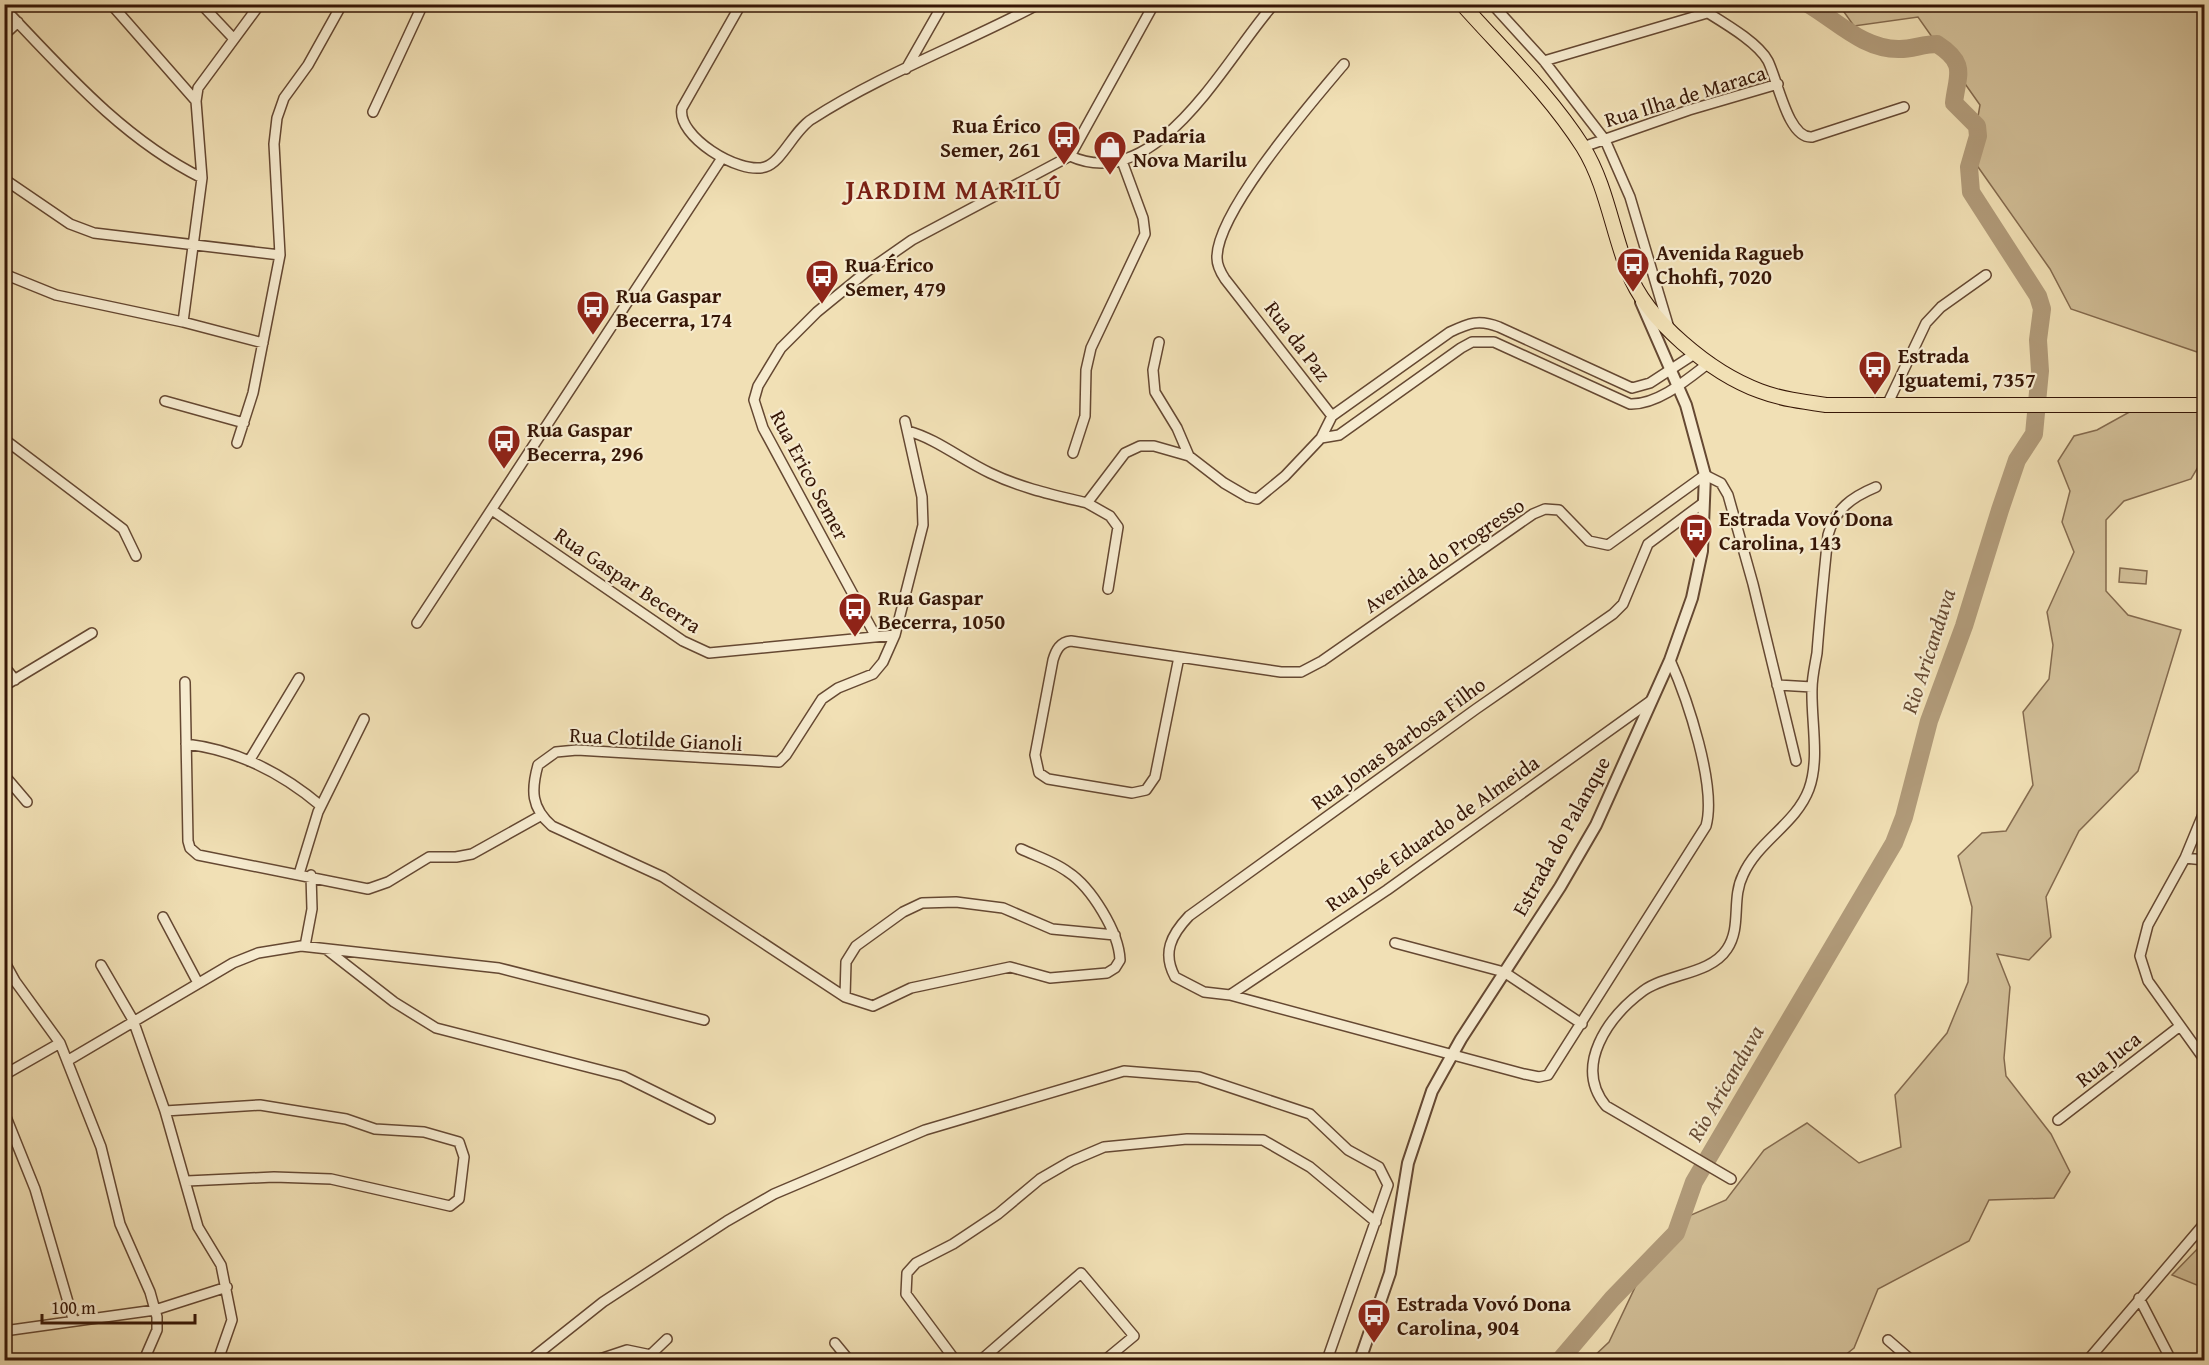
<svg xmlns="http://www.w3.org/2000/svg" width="2209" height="1365" viewBox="0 0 2209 1365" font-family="'Gentium Book Plus',serif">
<rect width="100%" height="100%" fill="#f1e0b5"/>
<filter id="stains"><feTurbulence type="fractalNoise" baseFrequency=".00333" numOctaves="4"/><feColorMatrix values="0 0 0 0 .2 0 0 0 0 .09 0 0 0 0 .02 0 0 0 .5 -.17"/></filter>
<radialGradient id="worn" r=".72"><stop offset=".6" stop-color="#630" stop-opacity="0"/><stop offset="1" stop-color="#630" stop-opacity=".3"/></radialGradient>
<path fill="#d1be97" stroke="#846a4e" stroke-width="1.5" d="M 1839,5 L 2204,5 L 2204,341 L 2200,353 L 2071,309 L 2050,269 L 1971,157 L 1980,105 L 1918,17 L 1854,26 Z
M 2133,410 L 2204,410 L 2204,457 L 2191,479 L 2124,501 L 2106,520 L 2106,591 L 2128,615 L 2181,630 L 2138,771 L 2079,831 L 2046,897 L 2051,937 L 2029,960 L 1997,954 L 2010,987 L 2004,1058 L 2006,1076 L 2051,1134 L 2070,1172 L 2054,1198 L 1989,1200 L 1969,1241 L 1878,1289 L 1854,1348 L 1839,1360 C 1826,1360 1813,1362 1800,1360 C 1783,1359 1761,1349 1745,1360 L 1590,1360 L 1609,1342 L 1639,1279 L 1684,1218 L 1726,1200 L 1764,1150 L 1807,1123 L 1859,1163 L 1901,1147 L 1895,1095 L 1947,1033 L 1968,982 L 1972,907 L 1958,856 L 1982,833 L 2006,831 L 2033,785 L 2023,712 L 2049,679 L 2053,645 L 2047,612 L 2074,552 L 2062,522 L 2070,491 L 2058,461 L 2074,436 L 2097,430 Z
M 2120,568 L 2147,571 L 2146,584 L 2119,582 Z
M 2204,1242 L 2204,1288 L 2172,1275 Z"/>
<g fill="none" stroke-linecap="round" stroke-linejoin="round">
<path stroke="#b19b7a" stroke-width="18" d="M 1560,1360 L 1612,1299 L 1676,1233 L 1694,1182 L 1894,843 L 1904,817 L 1929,721 L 1964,626 L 2000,510 L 2017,460 L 2034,434 L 2040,371 L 2038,340 L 2042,309 L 2038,296 L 1971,192 L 1969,167 L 1978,136 L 1977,126 L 1954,103 C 1957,75 1968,64 1937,44 C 1924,44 1912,49 1900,49 C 1864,50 1837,21 1808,4"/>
<g stroke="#654832" stroke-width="12">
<path id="minor" d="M 111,4 L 196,101
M 201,4 L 234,39
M 741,4 L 682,108 C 676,136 739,175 765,167 C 782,162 794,130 812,119 C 883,73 964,44 1039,4
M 1492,4 L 1544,61 L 1605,140 L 1630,197 L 1669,328
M 1694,4 C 1715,18 1757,40 1768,61 C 1778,81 1788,139 1812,137 L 1904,107
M 4,8 C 64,71 123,139 202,178
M 4,35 L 18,22
M 1544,61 L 1707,13
M 906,69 L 943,4
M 373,112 L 423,4
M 1583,147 L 1689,110 L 1778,84
M 1070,156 C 1158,196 1227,56 1274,4
M 4,179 L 70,224 L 94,233 L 280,255 L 253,393 L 237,443
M 280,255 L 274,144 L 277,118 L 284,98 L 308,65 L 342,4
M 4,274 L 56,295 L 183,322 L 263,343
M 183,322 L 202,178 L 196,101 L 198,88 L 260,4
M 1159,342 L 1153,370 L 1155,392 L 1177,428 L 1189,456
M 165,401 L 244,423
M 1887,405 L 1926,323 L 1941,307 L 1986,275
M 1332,416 L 1225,279 C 1221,273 1217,266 1217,258 C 1216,212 1313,101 1344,64
M 905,421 L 922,497 L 923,525 L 895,635 L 883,662 L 873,674 L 838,688 L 822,699 L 786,755 L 779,762 L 577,750 L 556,752 L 538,765 C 531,790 531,808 552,826 L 663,877 L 845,997 L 873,1006 L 911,988 L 1010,967 L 1050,978 L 1107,973 L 1115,968 L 1120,960 C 1119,932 1091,887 1068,872 C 1055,862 1036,856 1021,849
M 908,431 C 937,439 962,460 990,473 C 1021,488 1054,495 1087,503 L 1125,453 L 1140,446 L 1154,446 L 1189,456 L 1224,483 L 1248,497 L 1257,499 L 1285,476 L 1321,438 L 1332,416 L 1450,332 C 1469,323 1479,319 1499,327 L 1632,388 L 1650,383 L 1696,353
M 1321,438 L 1339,435 L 1461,348 L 1472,342 L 1494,342 L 1630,404 C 1658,405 1688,379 1710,362
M 4,439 L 123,529 L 136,556
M 1073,453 L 1085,416 L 1086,370 L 1091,348 L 1145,234 L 1143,218 L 1122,161
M 1087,503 L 1110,516 L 1118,527 L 1108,589
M 492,510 L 683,641 L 709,653 L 895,635
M 417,623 L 722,158
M 875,635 L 763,428 L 754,400 L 758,386 L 781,348 L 817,312 L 866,272 L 912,240 L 1070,156 L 1154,4
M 1179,657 L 1155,777 L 1146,790 L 1132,793 L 1048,779 L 1039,773 L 1035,755 L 1053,660 C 1056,650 1060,642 1071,641 L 1281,672 L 1301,672 L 1322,661 L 1533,514 L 1545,509 L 1559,510 L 1589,541 L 1608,545 L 1705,475 L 1721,483 L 1728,495 L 1753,584 L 1796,761
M 1670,660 C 1687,698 1717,786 1706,826 L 1548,1075 L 1539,1077 L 1524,1074 L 1230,995 L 1204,992 L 1175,977 C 1162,953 1171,935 1189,916 L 1476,709 L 1613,614 L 1623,604 L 1648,544 L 1703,503
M 4,666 L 15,680
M 185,682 L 188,841 L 190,848 L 198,855 L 368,889 L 388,882 L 429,857 L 456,857 L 472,854 L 540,816
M 1777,685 L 1812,687
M 4,686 L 92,633
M 186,744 C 237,750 282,773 321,806
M 249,761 L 299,678
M 4,775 L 27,802
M 2204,812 L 2185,858 L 2148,925 L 2140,956 L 2148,981 L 2204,1059
M 2185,858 L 2204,860
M 299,874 L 318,812 L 364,719
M 163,917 L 198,983
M 1395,943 L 1504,972 L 1582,1024
M 305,946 L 312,909 L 311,875
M 326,949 L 394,1002 L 436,1028 L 623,1076 L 710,1119
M 4,961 L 15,981 L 60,1043 L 101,1147 L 120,1224 L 150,1292 L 157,1317 L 157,1330 L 144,1360
M 101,965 L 133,1020 L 165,1111 L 198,1227 L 221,1265 L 232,1320 L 218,1360
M 1230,995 L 1387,890 L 1652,700
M 845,997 L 846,962 L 856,946 L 903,912 L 922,903 L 956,902 L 1003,908 L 1052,929 L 1115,935
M 67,1061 L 233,963 L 258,953 L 301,946 L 499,968 L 704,1020
M 4,1075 L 60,1043
M 165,1111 L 260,1105 L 346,1119 L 375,1129 L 424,1132 L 459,1142 L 464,1157 L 459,1199 L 450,1206 L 331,1179 L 274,1177 L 187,1181
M 4,1112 L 35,1189 L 73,1319
M 2058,1120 L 2180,1026
M 1731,1179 L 1606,1106 C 1573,1066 1608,1017 1643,991 C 1668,973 1710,975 1727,949 C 1742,927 1731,899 1743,875 C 1758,841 1796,824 1809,789 C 1820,759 1811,720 1812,689 C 1812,677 1815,665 1817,653 C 1820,613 1824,574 1828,535 C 1835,509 1852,497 1876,487
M 2139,1298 L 2171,1360
M 4,1331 L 155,1310 L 227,1287
M 1888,1340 L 1911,1360
M 835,1343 L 849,1360
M 535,1360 L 535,1356 L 603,1302 L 727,1221 L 774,1194 L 925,1130 L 1124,1071 L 1199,1077 L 1310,1114 L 1348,1150 L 1379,1167 L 1388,1185 L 1327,1360
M 597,1360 L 627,1350 L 651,1355
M 645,1360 L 667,1339
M 955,1360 L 906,1294 L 907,1273 L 916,1263 L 953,1244 L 998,1214 L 1040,1179 L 1071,1161 L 1104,1147 L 1187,1139 L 1263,1140 L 1310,1167 L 1376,1222
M 981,1360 L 1081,1273 L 1134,1336 L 1105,1360
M 2088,1360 L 2204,1224"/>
</g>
<g stroke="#654832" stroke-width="14">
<path id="tertiary" d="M 1360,1360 L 1390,1273 L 1408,1163 L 1432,1091 L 1461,1039 L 1560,887 L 1596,825 L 1670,660 L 1692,598 L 1702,551 L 1705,475 L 1686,405 L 1641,302"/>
</g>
<g stroke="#361606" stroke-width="16">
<path id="primary" d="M 1462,4 C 1503,50 1550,95 1583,147 C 1606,184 1612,230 1628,271 C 1646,320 1711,373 1760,391 C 1781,399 1804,402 1826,405 L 2204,405"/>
</g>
<use href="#minor" stroke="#f6ebcf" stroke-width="9"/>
<use href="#tertiary" stroke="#f6ebcf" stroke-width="10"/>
<use href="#primary" stroke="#f1e0b5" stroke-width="14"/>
</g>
<defs>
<g id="bus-pin" transform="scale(1.725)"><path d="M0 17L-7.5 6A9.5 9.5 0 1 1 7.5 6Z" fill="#8f2418" stroke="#f6ebcf"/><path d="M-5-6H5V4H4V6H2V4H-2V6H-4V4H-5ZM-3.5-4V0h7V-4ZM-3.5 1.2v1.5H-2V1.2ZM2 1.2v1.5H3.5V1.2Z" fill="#fff"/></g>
<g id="shop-pin" transform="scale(1.725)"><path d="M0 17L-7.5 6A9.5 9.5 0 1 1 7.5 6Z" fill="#8f2418" stroke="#f6ebcf"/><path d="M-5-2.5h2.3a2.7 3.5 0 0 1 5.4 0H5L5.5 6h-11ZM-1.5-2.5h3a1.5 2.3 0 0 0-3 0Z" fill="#fff"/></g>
</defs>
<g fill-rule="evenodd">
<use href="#bus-pin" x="1064" y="137"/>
<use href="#shop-pin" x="1110" y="147"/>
<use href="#bus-pin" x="1633" y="264"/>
<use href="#bus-pin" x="822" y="276"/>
<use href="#bus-pin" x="593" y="307"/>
<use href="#bus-pin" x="1875" y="367"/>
<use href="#bus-pin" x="504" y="441"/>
<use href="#bus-pin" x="1696" y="530"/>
<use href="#bus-pin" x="855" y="609"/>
<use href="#bus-pin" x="1374" y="1315"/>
</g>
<g text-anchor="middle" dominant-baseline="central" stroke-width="4.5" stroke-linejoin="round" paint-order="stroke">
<g font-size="21" fill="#361606" stroke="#f6ebcf">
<text transform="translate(1685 96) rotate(-17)">Rua Ilha de Maraca</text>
<text transform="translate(1298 341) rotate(53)">Rua da Paz</text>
<text transform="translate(810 475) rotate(62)">Rua Erico Semer</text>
<text transform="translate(1444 555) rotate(-34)">Avenida do Progresso</text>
<text transform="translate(628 580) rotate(34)">Rua Gaspar Becerra</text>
<text transform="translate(656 739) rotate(3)">Rua Clotilde Gianoli</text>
<text transform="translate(1398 743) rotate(-36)">Rua Jonas Barbosa Filho</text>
<text transform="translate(1432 833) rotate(-35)">Rua José Eduardo de Almeida</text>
<text transform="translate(1561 836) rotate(-61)">Estrada do Palanque</text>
<text transform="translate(2108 1059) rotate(-38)">Rua Juca</text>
</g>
<g font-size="21" font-weight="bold" fill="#361606" stroke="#f6ebcf" text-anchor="start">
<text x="1041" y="125" text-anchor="end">Rua Érico<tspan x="1041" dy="24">Semer, 261</tspan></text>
<text x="1133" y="135">Padaria<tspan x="1133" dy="24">Nova Marilu</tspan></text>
<text x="1656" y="252">Avenida Ragueb<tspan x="1656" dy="24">Chohfi, 7020</tspan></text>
<text x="845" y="264">Rua Érico<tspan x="845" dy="24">Semer, 479</tspan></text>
<text x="616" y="295">Rua Gaspar<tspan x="616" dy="24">Becerra, 174</tspan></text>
<text x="1898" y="355">Estrada<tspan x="1898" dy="24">Iguatemi, 7357</tspan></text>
<text x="527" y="429">Rua Gaspar<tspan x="527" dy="24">Becerra, 296</tspan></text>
<text x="1719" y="518">Estrada Vovó Dona<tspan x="1719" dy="24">Carolina, 143</tspan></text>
<text x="878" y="597">Rua Gaspar<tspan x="878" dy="24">Becerra, 1050</tspan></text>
<text x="1397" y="1303">Estrada Vovó Dona<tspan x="1397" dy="24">Carolina, 904</tspan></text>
</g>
<g font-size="22" font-style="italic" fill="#674b34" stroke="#f6ebcf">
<text transform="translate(1928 651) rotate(-72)">Rio Aricanduva</text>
<text transform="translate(1725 1083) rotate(-60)">Rio Aricanduva</text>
</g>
<g font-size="27" font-weight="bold" letter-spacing="1.5" fill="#7a1f14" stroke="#f6ebcf">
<text x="954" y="189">JARDIM MARILÚ</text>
</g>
</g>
<rect width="2209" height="1365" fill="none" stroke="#f1e0b5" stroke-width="24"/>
<rect x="6" y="6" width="2197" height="1353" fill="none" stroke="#361606" stroke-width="3"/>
<rect x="12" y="12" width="2185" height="1341" fill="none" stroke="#361606" stroke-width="1.5"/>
<path d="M42 1314v9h153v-9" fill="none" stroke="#361606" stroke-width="3"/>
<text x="51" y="1314" font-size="18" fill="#361606" stroke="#f6ebcf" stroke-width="4.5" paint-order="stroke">100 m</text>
<rect width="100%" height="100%" filter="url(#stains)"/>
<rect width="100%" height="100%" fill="url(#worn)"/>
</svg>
